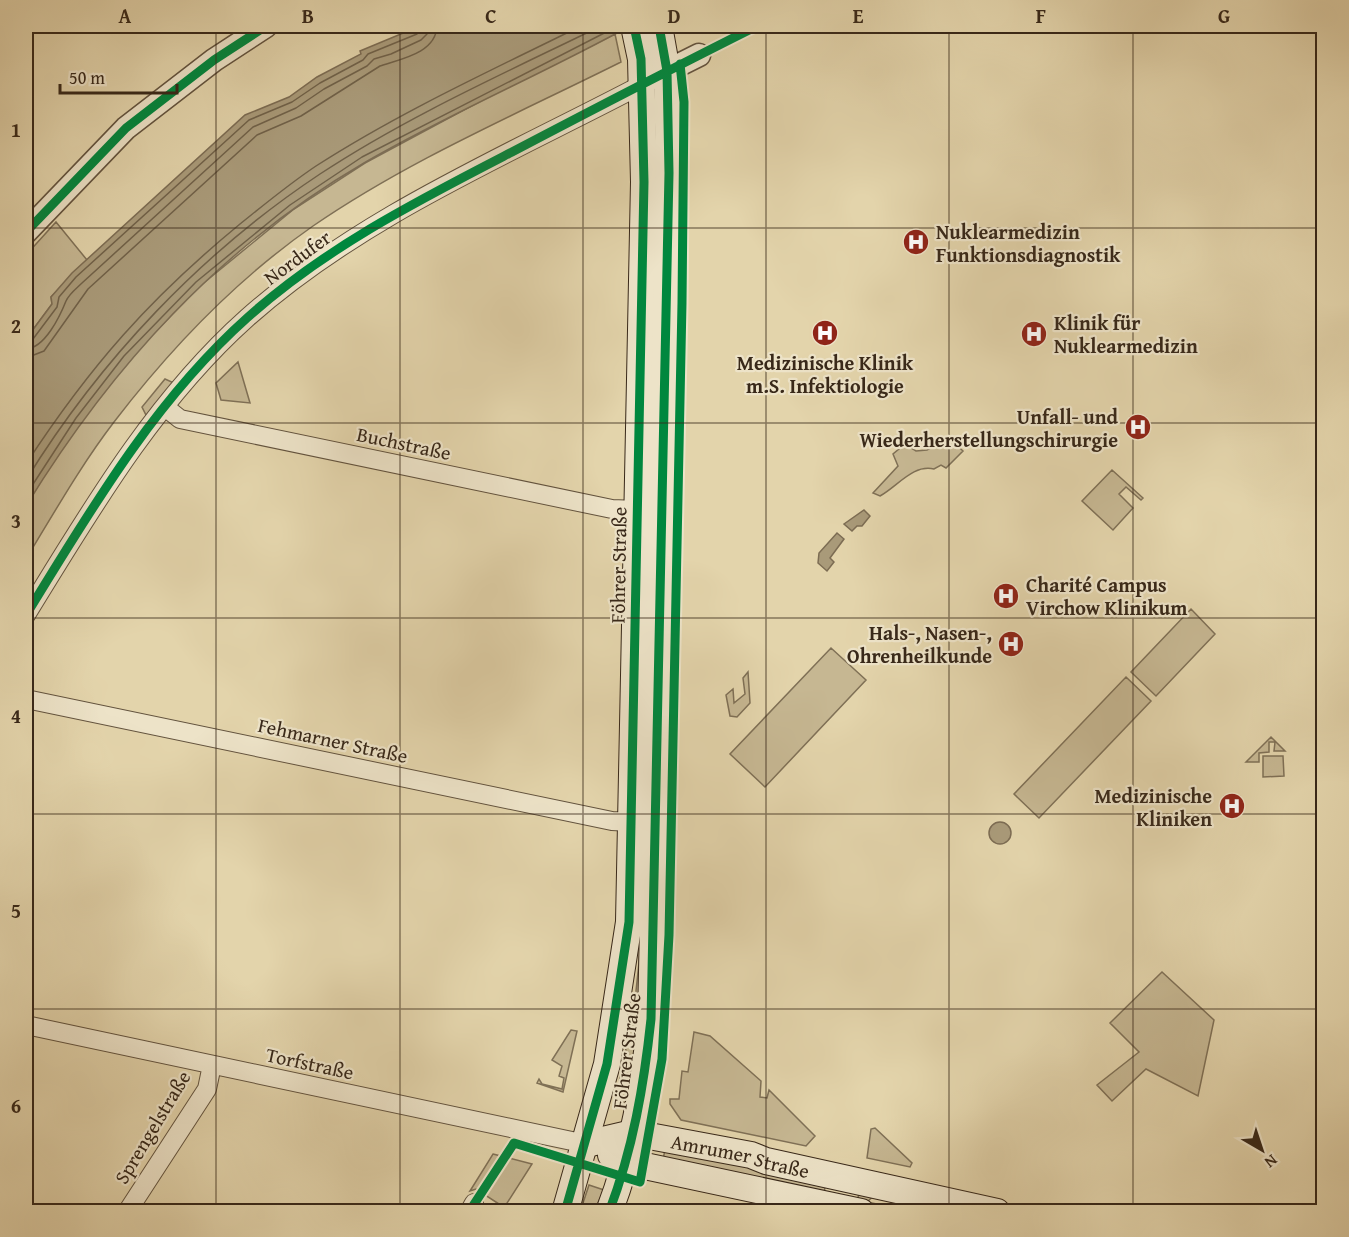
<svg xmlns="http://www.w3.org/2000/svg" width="1349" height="1237" viewBox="0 0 1349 1237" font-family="'Gentium Book Plus',serif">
<rect width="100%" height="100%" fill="#e3d4ab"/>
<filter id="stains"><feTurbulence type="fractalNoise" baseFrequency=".00333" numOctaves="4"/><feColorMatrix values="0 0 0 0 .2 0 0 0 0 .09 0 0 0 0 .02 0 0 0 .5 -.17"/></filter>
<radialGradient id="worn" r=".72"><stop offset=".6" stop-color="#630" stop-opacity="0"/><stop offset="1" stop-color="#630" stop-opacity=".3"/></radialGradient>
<path fill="#c6b792" stroke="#7f7056" stroke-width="1.5" d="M 615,34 L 621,62 C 517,114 409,160 313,226 C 237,279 170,349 114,422 C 81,465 54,513 26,559 L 26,506 L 41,480 L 81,421 L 128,360 L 200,286 L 294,209 L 365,163 L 501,90 Z
M 56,222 L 87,260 L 51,297 L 52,304 L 26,339 L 26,255 Z
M 238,362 L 250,403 L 221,400 L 216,383 Z
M 165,379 L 174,383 L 147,417 L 142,407 Z
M 949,438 L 963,451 L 946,468 L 941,465 L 934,469 C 913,464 898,486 880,496 L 873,493 L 898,466 L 893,454 L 905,444 L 916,451 L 927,450 Z
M 1112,470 L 1143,498 L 1141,500 L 1126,487 L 1119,494 L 1133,508 L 1113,530 L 1082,501 Z
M 1191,609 L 1215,634 L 1156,696 L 1131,672 Z
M 831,648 L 866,680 L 765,787 L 730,754 Z
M 748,672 L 750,703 L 737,717 L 730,716 L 726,695 L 733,689 L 734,703 L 745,694 L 743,678 Z
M 1126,677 L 1151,701 L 1039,818 L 1014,794 Z
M 1271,737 L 1285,751 L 1274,751 L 1275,742 L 1269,742 L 1269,752 L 1259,753 L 1259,762 L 1246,762 Z
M 1263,756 L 1283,756 L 1284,776 L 1263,777 Z
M 640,953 L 640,1011 L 629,1103 L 615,1101 L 634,1010 Z
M 1162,972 L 1214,1020 L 1198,1096 L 1146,1069 L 1112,1101 L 1097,1085 L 1139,1052 L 1110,1023 Z
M 571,1030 L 577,1031 L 563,1092 L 537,1083 L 539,1079 L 542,1084 L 562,1089 L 564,1078 L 559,1076 L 562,1066 L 552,1060 Z
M 694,1032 L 710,1036 L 761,1081 L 760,1097 L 767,1098 L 769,1090 L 815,1136 L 806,1146 L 681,1120 L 670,1104 L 670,1099 L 679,1099 L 682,1071 L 688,1072 Z
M 875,1128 L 912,1163 L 910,1167 L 867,1158 L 871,1129 Z
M 665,1150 L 826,1183 L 823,1197 L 662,1164 Z
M 493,1154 L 532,1164 L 502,1211 L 499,1211 L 499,1204 L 476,1189 L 470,1191 Z
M 589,1185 L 604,1190 L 594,1211 L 580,1212 Z
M 860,1189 L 878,1192 L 867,1202 L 896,1208 L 907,1198 L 916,1200 L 905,1209 L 913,1211 L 882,1211 L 856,1206 Z"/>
<path fill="#a99a79" stroke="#7c6c53" stroke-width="1.5" d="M 420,26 L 630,26 C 543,74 450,113 364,163 C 220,247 112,366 26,506 L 26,339 L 52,304 L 51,297 L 72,273 L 245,115 L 289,97 L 317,77 L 361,54 L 360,51 Z
M 864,510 L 870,516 L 862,526 L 857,526 L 852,531 L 844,524 Z
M 837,533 L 844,539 L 830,558 L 834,562 L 827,571 L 818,563 L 819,553 Z
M989 833a11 11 0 1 1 22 0a11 11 0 1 1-22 0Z"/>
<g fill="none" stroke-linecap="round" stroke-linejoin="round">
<path stroke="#706149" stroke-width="1.5" d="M 26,341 L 33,339 L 57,307 L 59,297 L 76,277 L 249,120 L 292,102 L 320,83 L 363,60 L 368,54 L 417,34 L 421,26
M 26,349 C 45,348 60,316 66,301 C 69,294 77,288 82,283 L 253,127 L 296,108 L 324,89 L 367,66 L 374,59 L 391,54 L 421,40 L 427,34 L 428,26
M 26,358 L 44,351 L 88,289 L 257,135 L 301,116 L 380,66 C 401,59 436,53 437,26
M 26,464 C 90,366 150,298 240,224 C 265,204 289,184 316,166 C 400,112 492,70 581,26
M 26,480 C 100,360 201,253 320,174 C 408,116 507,72 601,26
M 26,495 L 76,418 L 124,356 L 196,282 L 290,205 L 362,157 L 618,26"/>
<g stroke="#63533e" stroke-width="20">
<path id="minor" d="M 165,407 L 180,419 L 612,509 L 637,510
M 26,615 C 90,511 154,401 247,318 C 362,216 506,156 641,85
M 26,699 L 612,821 L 631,822
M 26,1025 L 586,1144
M 127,1212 L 207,1089 L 212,1065
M 469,1212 L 474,1203"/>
</g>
<g stroke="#63533e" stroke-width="25">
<path id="tertiary" d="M 653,78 L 699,55
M 26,232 L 126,128 L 214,60 L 266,26"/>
</g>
<g stroke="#382819" stroke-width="28">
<g id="secondary">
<path id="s1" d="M 586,1144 L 633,1133 L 751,1155 L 766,1161 L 997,1212"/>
<path d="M 611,1155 L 626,1162 L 861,1212"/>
<path d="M 565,1212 L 607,1064 L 629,922 L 644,182 L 641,59 L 634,26"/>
<path d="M 609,1212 C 633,1149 644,1085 651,1019 L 669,173 L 667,71 L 659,26"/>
</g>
</g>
<use href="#minor" stroke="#ede3c8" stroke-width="18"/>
<use href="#tertiary" stroke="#ede3c8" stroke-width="22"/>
<use href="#secondary" stroke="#ede3c8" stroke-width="26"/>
<g stroke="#ede3c8" stroke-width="13">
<path id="cycleway" d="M 26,232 L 126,128 L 214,60 L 266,26
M 26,615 C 90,511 154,401 247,318 C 326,247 419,200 512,152 C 594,109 675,67 757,26
M 469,1212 L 514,1143 L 640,1182 L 662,1059 L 669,935 L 682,303 L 684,102 L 680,64
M 565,1212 L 607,1064 L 629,922 L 644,182 L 641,59 L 634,26
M 609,1212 C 633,1149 644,1085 651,1019 L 669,173 L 667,71 L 659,26"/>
</g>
<use href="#cycleway" stroke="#00873e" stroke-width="9"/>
</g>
<path fill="none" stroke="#382819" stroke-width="1.5" stroke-opacity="0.55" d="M 216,26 L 216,1212M 400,26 L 400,1212M 583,26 L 583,1212M 766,26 L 766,1212M 949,26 L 949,1212M 1133,26 L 1133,1212M 26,228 L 1324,228M 26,423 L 1324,423M 26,618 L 1324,618M 26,814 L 1324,814M 26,1009 L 1324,1009"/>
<defs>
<g id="hospital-disc" transform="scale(1.35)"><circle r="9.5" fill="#8f2418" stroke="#ede3c8"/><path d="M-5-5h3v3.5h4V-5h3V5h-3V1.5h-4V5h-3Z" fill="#fff"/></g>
</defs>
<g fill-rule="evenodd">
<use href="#hospital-disc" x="916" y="242"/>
<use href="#hospital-disc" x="825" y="333"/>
<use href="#hospital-disc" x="1034" y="334"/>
<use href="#hospital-disc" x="1138" y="427"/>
<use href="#hospital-disc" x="1006" y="596"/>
<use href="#hospital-disc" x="1011" y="644"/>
<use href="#hospital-disc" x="1232" y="806"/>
</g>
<g text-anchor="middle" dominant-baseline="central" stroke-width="4.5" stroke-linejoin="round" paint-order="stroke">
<g font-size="20" font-weight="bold" fill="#382819" stroke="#ede3c8" text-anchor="start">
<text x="936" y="231">Nuklearmedizin<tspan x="936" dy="23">Funktionsdiagnostik</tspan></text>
<text x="1054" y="322">Klinik für<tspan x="1054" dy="23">Nuklearmedizin</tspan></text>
<text x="825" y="362" text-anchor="middle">Medizinische Klinik<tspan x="825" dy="23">m.S. Infektiologie</tspan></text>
<text x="1118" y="416" text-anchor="end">Unfall- und<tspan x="1118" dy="23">Wiederherstellungschirurgie</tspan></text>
<text x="1026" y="584">Charité Campus<tspan x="1026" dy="23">Virchow Klinikum</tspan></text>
<text x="992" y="632" text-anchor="end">Hals-, Nasen-,<tspan x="992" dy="23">Ohrenheilkunde</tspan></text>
<text x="1212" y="795" text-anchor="end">Medizinische<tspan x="1212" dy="23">Kliniken</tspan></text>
</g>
<g font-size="20" fill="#382819" stroke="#ede3c8">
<text transform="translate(297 257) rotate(-36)">Nordufer</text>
<text transform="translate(404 443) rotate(12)">Buchstraße</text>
<text transform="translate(618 565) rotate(-89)">Föhrer Straße</text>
<text transform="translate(333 740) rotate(12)">Fehmarner Straße</text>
<text transform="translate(626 1051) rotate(-83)">Föhrer Straße</text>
<text transform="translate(310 1063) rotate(12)">Torfstraße</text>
<text transform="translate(152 1127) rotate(-59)">Sprengelstraße</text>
<text stroke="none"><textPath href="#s1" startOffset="158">Amrumer Straße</textPath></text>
</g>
</g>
<rect width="1349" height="1237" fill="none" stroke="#e3d4ab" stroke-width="66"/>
<g transform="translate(1262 1150) rotate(141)" stroke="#ede3c8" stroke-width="4.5" paint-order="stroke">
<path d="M0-4.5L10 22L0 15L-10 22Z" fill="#382819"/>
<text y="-9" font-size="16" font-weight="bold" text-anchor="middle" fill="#382819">N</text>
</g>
<path d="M60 84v9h117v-9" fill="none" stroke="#382819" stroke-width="3"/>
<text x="69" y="84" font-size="18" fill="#382819" stroke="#ede3c8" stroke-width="4.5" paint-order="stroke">50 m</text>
<rect x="33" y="33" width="1283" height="1171" fill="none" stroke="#382819" stroke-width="2"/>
<g font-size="20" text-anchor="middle" font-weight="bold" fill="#382819">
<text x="125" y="23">A</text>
<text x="308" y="23">B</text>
<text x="491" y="23">C</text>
<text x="674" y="23">D</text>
<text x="858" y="23">E</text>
<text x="1041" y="23">F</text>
<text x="1224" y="23">G</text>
<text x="16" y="137">1</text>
<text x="16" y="333">2</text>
<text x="16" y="528">3</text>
<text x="16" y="723">4</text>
<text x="16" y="918">5</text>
<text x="16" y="1113">6</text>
</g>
<rect width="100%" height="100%" filter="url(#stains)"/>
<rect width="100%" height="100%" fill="url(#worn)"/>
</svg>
